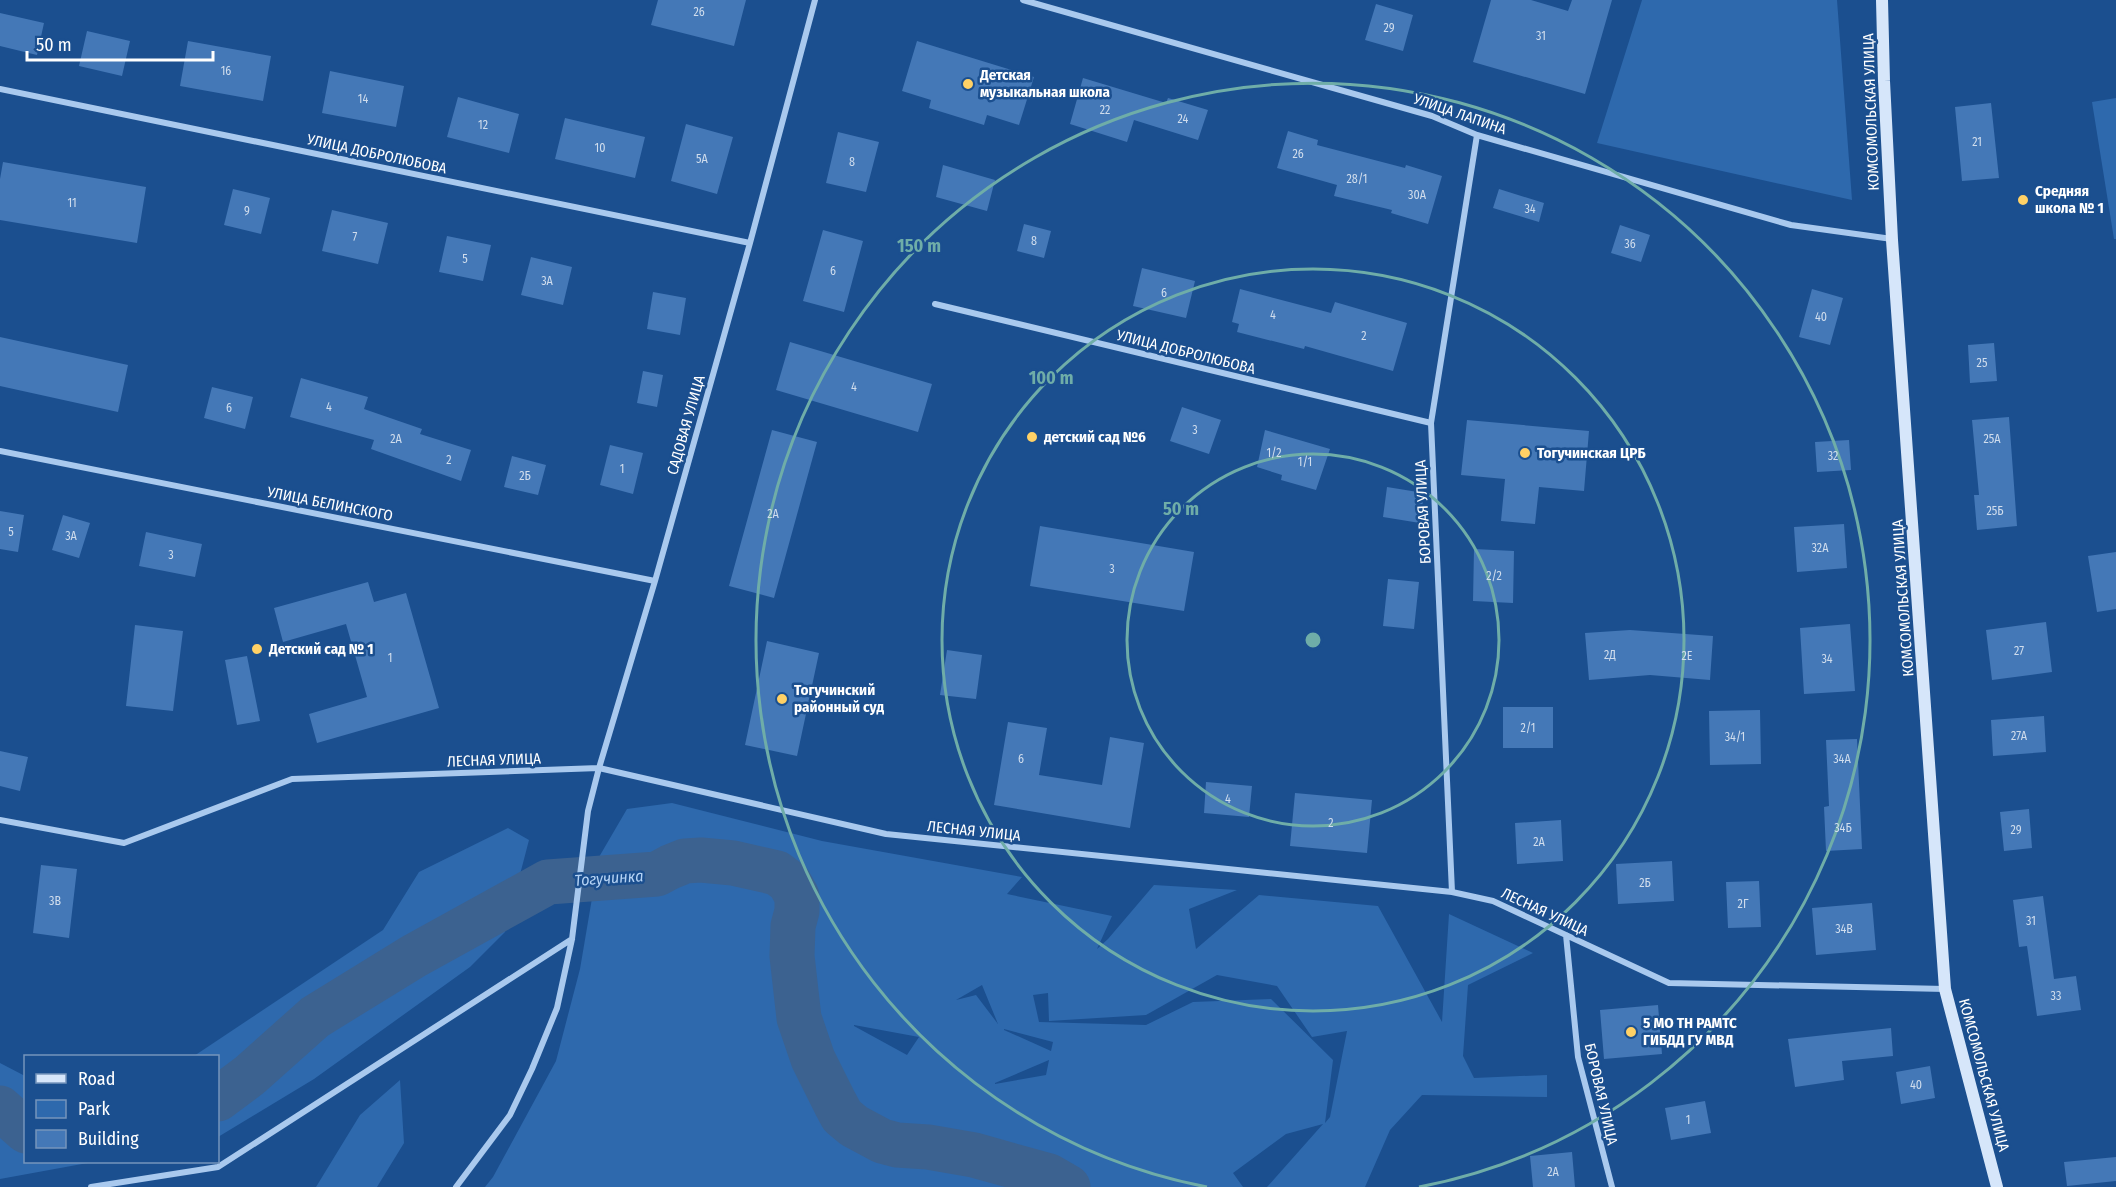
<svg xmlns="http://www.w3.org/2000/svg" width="2116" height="1187" viewBox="0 0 2116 1187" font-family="'Fira Sans Condensed',sans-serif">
<rect width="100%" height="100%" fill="#1b4f8f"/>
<path fill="#2e69ad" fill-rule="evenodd" d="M 1642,0 L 1837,0 L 1852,200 L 1597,143 Z
M 2116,98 L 2116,239 L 2114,239 L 2092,102 Z
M 672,803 L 822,841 L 1022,877 L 1007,894 L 1112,916 L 1097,949 L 1108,939 L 1154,885 L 1237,890 L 1189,909 L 1196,949 L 1259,895 L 1378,906 L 1442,1022 L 1449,914 L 1533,953 L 1468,985 L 1463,1056 L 1474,1078 L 1547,1075 L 1547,1097 L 1422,1095 L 1390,1130 L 1365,1187 L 1267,1187 L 1323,1124 L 1286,1134 L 1233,1173 L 1243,1187 L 485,1187 L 493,1177 L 556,1061 L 580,969 L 599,857 L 627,809 ZM 1217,975 L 1277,986 L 1312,1037 L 1347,1031 L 1330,1117 L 1325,1123 L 1333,1060 L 1271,999 L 1193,1002 L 1146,1025 L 1039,1022 L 1033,995 L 1048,993 L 1049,1021 L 1146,1015 ZM 982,985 L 998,1024 L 976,995 L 956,1000 ZM 854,1026 L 854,1025 L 919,1037 L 907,1055 ZM 1004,1029 L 1053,1042 L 1051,1051 L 1004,1030 ZM 1049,1060 L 1046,1075 L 995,1084 L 995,1083 Z
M 508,828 L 529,840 L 505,932 L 470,967 L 314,1079 L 218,1137 L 218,1056 L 194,1056 L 383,930 L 419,872 Z
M 0,1063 L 25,1076 L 26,1162 L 93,1162 L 0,1179 Z
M 400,1080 L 404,1143 L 377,1187 L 316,1187 L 360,1115 Z"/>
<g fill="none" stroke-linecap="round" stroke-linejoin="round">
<path stroke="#3c6290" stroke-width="45" d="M 218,1099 L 250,1075 L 315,1017 L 414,956 L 548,882 L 657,874 L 670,867 L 685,861 L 701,860 L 733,863 L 777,873 L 789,882 L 797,896 L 797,911 L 793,926 L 792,956 L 799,1018 L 813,1059 L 835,1103 L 842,1116 L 854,1126 L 882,1141 L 897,1145 L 928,1147 L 974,1155 L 1049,1176 L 1068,1187
M 0,1108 L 26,1131"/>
</g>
<path fill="#4478b7" d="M 658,0 L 746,0 L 734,46 L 651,25 Z
M 1491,0 L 1531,0 L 1568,11 L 1572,0 L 1612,0 L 1585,94 L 1473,62 Z
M 1376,4 L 1413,15 L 1403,51 L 1365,40 Z
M 0,13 L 44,23 L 37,55 L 0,46 Z
M 87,31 L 130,41 L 122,76 L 79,66 Z
M 188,41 L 271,56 L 263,101 L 180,86 Z
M 917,41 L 1034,77 L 1019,125 L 987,115 L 984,125 L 929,108 L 931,100 L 902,91 Z
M 330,71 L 404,86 L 396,127 L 322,113 Z
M 1083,78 L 1166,103 L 1168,98 L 1208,110 L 1198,140 L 1134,120 L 1127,142 L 1070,124 Z
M 458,97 L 519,114 L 509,153 L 447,137 Z
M 1991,103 L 1999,178 L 1962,181 L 1955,107 Z
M 565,118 L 645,137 L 635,178 L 555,159 Z
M 686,124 L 733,137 L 717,194 L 671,181 Z
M 1288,131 L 1318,140 L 1317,145 L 1405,168 L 1406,165 L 1442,176 L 1428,224 L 1391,213 L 1392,210 L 1334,196 L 1337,185 L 1277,168 Z
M 838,132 L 879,142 L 866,192 L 826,183 Z
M 3,162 L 146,187 L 137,243 L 0,220 L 0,179 Z
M 943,165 L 995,180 L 987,211 L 936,197 Z
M 233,189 L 270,198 L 261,234 L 224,225 Z
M 1499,189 L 1544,203 L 1539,222 L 1493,208 Z
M 332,210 L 388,223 L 378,264 L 322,251 Z
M 1024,224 L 1051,231 L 1044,258 L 1017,251 Z
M 1620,225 L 1650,235 L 1641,262 L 1611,253 Z
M 823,230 L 863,241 L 844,312 L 803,301 Z
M 447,236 L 491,245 L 483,281 L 439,272 Z
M 531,257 L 572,267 L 563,305 L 521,295 Z
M 1142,268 L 1195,281 L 1186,318 L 1133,306 Z
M 1240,289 L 1331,313 L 1335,302 L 1407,323 L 1393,371 L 1305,346 L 1304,349 L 1237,332 L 1239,324 L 1232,322 Z
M 1812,289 L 1843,298 L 1830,345 L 1799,337 Z
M 653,292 L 686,298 L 680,335 L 647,329 Z
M 0,337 L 128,365 L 118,412 L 0,386 Z
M 790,342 L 932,384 L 918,432 L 776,390 Z
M 1994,343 L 1997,381 L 1970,383 L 1968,345 Z
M 643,371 L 663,375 L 657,407 L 637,403 Z
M 301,378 L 368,397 L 364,409 L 422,429 L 420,434 L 471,450 L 461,481 L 371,449 L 374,440 L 290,417 Z
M 212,387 L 253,397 L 245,429 L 204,418 Z
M 1182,407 L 1221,420 L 1209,454 L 1170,441 Z
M 2009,417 L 2017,526 L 1977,530 L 1974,495 L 1979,495 L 1972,420 Z
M 1467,420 L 1589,431 L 1584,491 L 1539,487 L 1535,524 L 1501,521 L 1505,479 L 1461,475 Z
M 772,430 L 817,442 L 774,598 L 729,586 Z
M 1265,430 L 1330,449 L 1316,490 L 1281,480 L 1282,475 L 1257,467 Z
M 1849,440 L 1851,470 L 1817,472 L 1815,442 Z
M 610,445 L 643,453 L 633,494 L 600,485 Z
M 512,456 L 546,465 L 538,495 L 504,487 Z
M 1387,487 L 1424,493 L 1420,523 L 1383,517 Z
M 0,511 L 24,515 L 18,552 L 0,549 Z
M 63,515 L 90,523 L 79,558 L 52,550 Z
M 1844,524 L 1847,568 L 1797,572 L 1794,527 Z
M 1040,526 L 1194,552 L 1184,611 L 1030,586 Z
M 146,532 L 202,544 L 195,577 L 139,566 Z
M 1474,549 L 1514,551 L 1513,603 L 1473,601 Z
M 2116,552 L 2116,609 L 2097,612 L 2088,556 Z
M 1388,579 L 1419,582 L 1414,629 L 1383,626 Z
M 368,582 L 374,602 L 406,593 L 439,708 L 317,743 L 309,714 L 367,697 L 346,624 L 283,642 L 274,608 Z
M 2046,622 L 2052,672 L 1992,680 L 1986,630 Z
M 1850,624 L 1855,691 L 1804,694 L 1800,628 Z
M 135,625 L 183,631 L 173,711 L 126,706 Z
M 1630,630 L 1713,636 L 1710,680 L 1650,675 L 1589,680 L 1585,633 Z
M 767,641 L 819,653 L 797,756 L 745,745 Z
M 947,650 L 982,655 L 976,699 L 940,695 Z
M 247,656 L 260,721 L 237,725 L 225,660 Z
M 1503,707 L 1553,707 L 1553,748 L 1503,748 Z
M 1760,710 L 1761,764 L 1710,765 L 1709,711 Z
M 2044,716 L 2046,752 L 1993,756 L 1991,720 Z
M 1008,722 L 1047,728 L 1039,775 L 1102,785 L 1110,737 L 1144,743 L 1130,828 L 994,805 Z
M 1857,739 L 1862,849 L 1826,851 L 1824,807 L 1829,806 L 1826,740 Z
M 0,751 L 28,757 L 20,791 L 0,786 Z
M 1206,782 L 1252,786 L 1249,817 L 1204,813 Z
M 1295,793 L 1372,800 L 1367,853 L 1290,846 Z
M 2029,809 L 2032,848 L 2004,851 L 2000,812 Z
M 1561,820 L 1563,861 L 1517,864 L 1515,823 Z
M 1672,861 L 1674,901 L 1618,904 L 1616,864 Z
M 41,865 L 77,869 L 69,938 L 33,933 Z
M 1759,881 L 1761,927 L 1728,928 L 1726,882 Z
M 2043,896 L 2054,979 L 2076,976 L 2081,1010 L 2037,1016 L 2027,946 L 2019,947 L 2013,900 Z
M 1872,903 L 1876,950 L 1816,955 L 1812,908 Z
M 1658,1005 L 1662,1054 L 1604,1059 L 1600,1010 Z
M 1891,1028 L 1893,1056 L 1842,1061 L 1844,1080 L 1795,1087 L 1788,1039 Z
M 1930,1066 L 1935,1098 L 1901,1104 L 1896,1072 Z
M 1705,1101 L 1711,1133 L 1671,1140 L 1665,1108 Z
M 1572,1152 L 1575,1187 L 1533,1187 L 1530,1156 Z
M 2116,1157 L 2116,1181 L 2067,1186 L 2064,1162 Z"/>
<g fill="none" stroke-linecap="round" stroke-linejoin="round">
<path stroke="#a9c9ee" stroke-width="6" d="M 1023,0 L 1432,116 L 1477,135 L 1791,225 L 1892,239
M 0,89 L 750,243
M 935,304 L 1431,423
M 0,451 L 655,581
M 0,820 L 124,843 L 292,779 L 599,768 L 886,834 L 1452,892 L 1493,901 L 1669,983 L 1945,989
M 1452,892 L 1431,423 L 1477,135
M 1566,935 L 1578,1057 L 1612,1187
M 91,1187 L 218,1167 L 572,939
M 456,1187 L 510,1115 L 532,1069 L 557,1008 L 572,939 L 588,811 L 599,768 L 655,581 L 750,243 L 815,0"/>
<path stroke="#d6e6fa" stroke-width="12" d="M 1882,0 L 1884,81 L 1892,240 L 1945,989 L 1997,1187"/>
</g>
<g fill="none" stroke="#6fada8" stroke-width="3">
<circle cx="1313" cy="640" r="186"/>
<circle cx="1313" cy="640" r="371"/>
<path d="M1207 1187A557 557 0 1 1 1419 1187"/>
</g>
<g fill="#ffd166" stroke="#1b4f8f" stroke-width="2">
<circle cx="968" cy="84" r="6"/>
<circle cx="2023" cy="200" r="6"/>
<circle cx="1032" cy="437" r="6"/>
<circle cx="1525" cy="453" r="6"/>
<circle cx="257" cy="649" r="6"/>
<circle cx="782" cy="699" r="6"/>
<circle cx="1631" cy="1032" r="6"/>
</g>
<g text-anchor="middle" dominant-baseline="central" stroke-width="5" stroke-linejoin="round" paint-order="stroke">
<g font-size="12" fill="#d0dded">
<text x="699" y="12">26</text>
<text x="1389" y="28">29</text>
<text x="1541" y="36">31</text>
<text x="226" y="71">16</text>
<text x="363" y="99">14</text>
<text x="1105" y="110">22</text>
<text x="1183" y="119">24</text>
<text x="483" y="125">12</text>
<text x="1977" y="142">21</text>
<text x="600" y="148">10</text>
<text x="1298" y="154">26</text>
<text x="702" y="159">5А</text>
<text x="852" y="162">8</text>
<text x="1357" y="179">28/1</text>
<text x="1417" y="195">30А</text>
<text x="72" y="203">11</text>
<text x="1530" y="209">34</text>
<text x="247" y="211">9</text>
<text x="355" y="237">7</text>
<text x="1034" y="241">8</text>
<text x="1630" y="244">36</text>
<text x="465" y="259">5</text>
<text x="833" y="271">6</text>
<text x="547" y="281">3А</text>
<text x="1164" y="293">6</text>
<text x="1273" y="315">4</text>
<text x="1821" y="317">40</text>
<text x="1364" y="336">2</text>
<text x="1982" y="363">25</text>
<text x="854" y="387">4</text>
<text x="329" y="407">4</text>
<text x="229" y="408">6</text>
<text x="1195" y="430">3</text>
<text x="396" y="439">2А</text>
<text x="1992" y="439">25А</text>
<text x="1274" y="453">1/2</text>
<text x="1833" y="456">32</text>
<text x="449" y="460">2</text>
<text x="1305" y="462">1/1</text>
<text x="622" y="469">1</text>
<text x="525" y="476">2Б</text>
<text x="1995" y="511">25Б</text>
<text x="773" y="514">2А</text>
<text x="11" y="532">5</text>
<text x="71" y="536">3А</text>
<text x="1820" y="548">32А</text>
<text x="171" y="555">3</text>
<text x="1112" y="569">3</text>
<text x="1494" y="576">2/2</text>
<text x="2019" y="651">27</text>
<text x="1610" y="655">2Д</text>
<text x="1687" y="656">2Е</text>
<text x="390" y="658">1</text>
<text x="1827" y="659">34</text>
<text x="1528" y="728">2/1</text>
<text x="2019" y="736">27А</text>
<text x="1735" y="737">34/1</text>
<text x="1021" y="759">6</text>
<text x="1842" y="759">34А</text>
<text x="1228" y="799">4</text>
<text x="1331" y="823">2</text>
<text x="1843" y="828">34Б</text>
<text x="2016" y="830">29</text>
<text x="1539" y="842">2А</text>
<text x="1645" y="883">2Б</text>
<text x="55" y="901">3В</text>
<text x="1743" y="904">2Г</text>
<text x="2031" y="921">31</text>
<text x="1844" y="929">34В</text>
<text x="2056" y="996">33</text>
<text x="1916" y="1085">40</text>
<text x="1688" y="1120">1</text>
<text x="1553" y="1172">2А</text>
</g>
<g font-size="15" font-weight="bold" fill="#fff" stroke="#1b4f8f" text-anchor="start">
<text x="980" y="75">Детская<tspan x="980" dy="17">музыкальная школа</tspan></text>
<text x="2035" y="191">Средняя<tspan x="2035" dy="17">школа № 1</tspan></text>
<text x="1044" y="437">детский сад №6</text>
<text x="1537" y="453">Тогучинская ЦРБ</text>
<text x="269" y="649">Детский сад № 1</text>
<text x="794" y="690">Тогучинский<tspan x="794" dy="17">районный суд</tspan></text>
<text x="1643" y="1023">5 МО ТН РАМТС<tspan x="1643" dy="17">ГИБДД ГУ МВД</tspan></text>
</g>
<g font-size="15" fill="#fff" stroke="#1b4f8f">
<text transform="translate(1871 112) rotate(-92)">КОМСОМОЛЬСКАЯ УЛИЦА</text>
<text transform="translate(1460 114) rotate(19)">УЛИЦА ЛАПИНА</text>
<text transform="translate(377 154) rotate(12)">УЛИЦА ДОБРОЛЮБОВА</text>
<text transform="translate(1186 352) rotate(14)">УЛИЦА ДОБРОЛЮБОВА</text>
<text transform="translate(686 425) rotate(-74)">САДОВАЯ УЛИЦА</text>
<text transform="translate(330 504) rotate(11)">УЛИЦА БЕЛИНСКОГО</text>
<text transform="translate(1423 512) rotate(-93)">БОРОВАЯ УЛИЦА</text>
<text transform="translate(1903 598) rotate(-94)">КОМСОМОЛЬСКАЯ УЛИЦА</text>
<text transform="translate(494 760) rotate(-2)">ЛЕСНАЯ УЛИЦА</text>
<text transform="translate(974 831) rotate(6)">ЛЕСНАЯ УЛИЦА</text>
<text transform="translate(1545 912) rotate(25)">ЛЕСНАЯ УЛИЦА</text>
<text transform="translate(1984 1075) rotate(75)">КОМСОМОЛЬСКАЯ УЛИЦА</text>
<text transform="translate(1601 1094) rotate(77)">БОРОВАЯ УЛИЦА</text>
</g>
<g font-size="16" font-style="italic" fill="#b5d3f5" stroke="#1b4f8f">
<text transform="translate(609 878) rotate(-4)">Тогучинка</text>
</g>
</g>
<circle cx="1313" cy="640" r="9" fill="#6fada8" stroke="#1b4f8f" stroke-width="3"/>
<g font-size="18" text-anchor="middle" font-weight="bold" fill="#6fada8" stroke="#1b4f8f" stroke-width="5" stroke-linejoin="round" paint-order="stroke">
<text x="919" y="252">150 m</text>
<text x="1051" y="384">100 m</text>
<text x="1181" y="515">50 m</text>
</g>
<rect x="24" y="1055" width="195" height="108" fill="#1b4f8f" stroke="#7695bc" stroke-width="1.5"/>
<rect x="36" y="1074" width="30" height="9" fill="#d6e6fa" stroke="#7695bc" stroke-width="1.5"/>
<text x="78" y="1085" font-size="18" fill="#ffffff">Road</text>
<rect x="36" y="1100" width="30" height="18" fill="#2e69ad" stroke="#7695bc" stroke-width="1.5"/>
<text x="78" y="1115" font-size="18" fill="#ffffff">Park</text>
<rect x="36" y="1130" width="30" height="18" fill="#4478b7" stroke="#7695bc" stroke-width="1.5"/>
<text x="78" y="1145" font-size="18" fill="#ffffff">Building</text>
<path d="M27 51v9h186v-9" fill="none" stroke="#ffffff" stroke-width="3"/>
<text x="36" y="51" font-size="18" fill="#ffffff" stroke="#1b4f8f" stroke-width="4.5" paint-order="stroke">50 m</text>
</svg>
